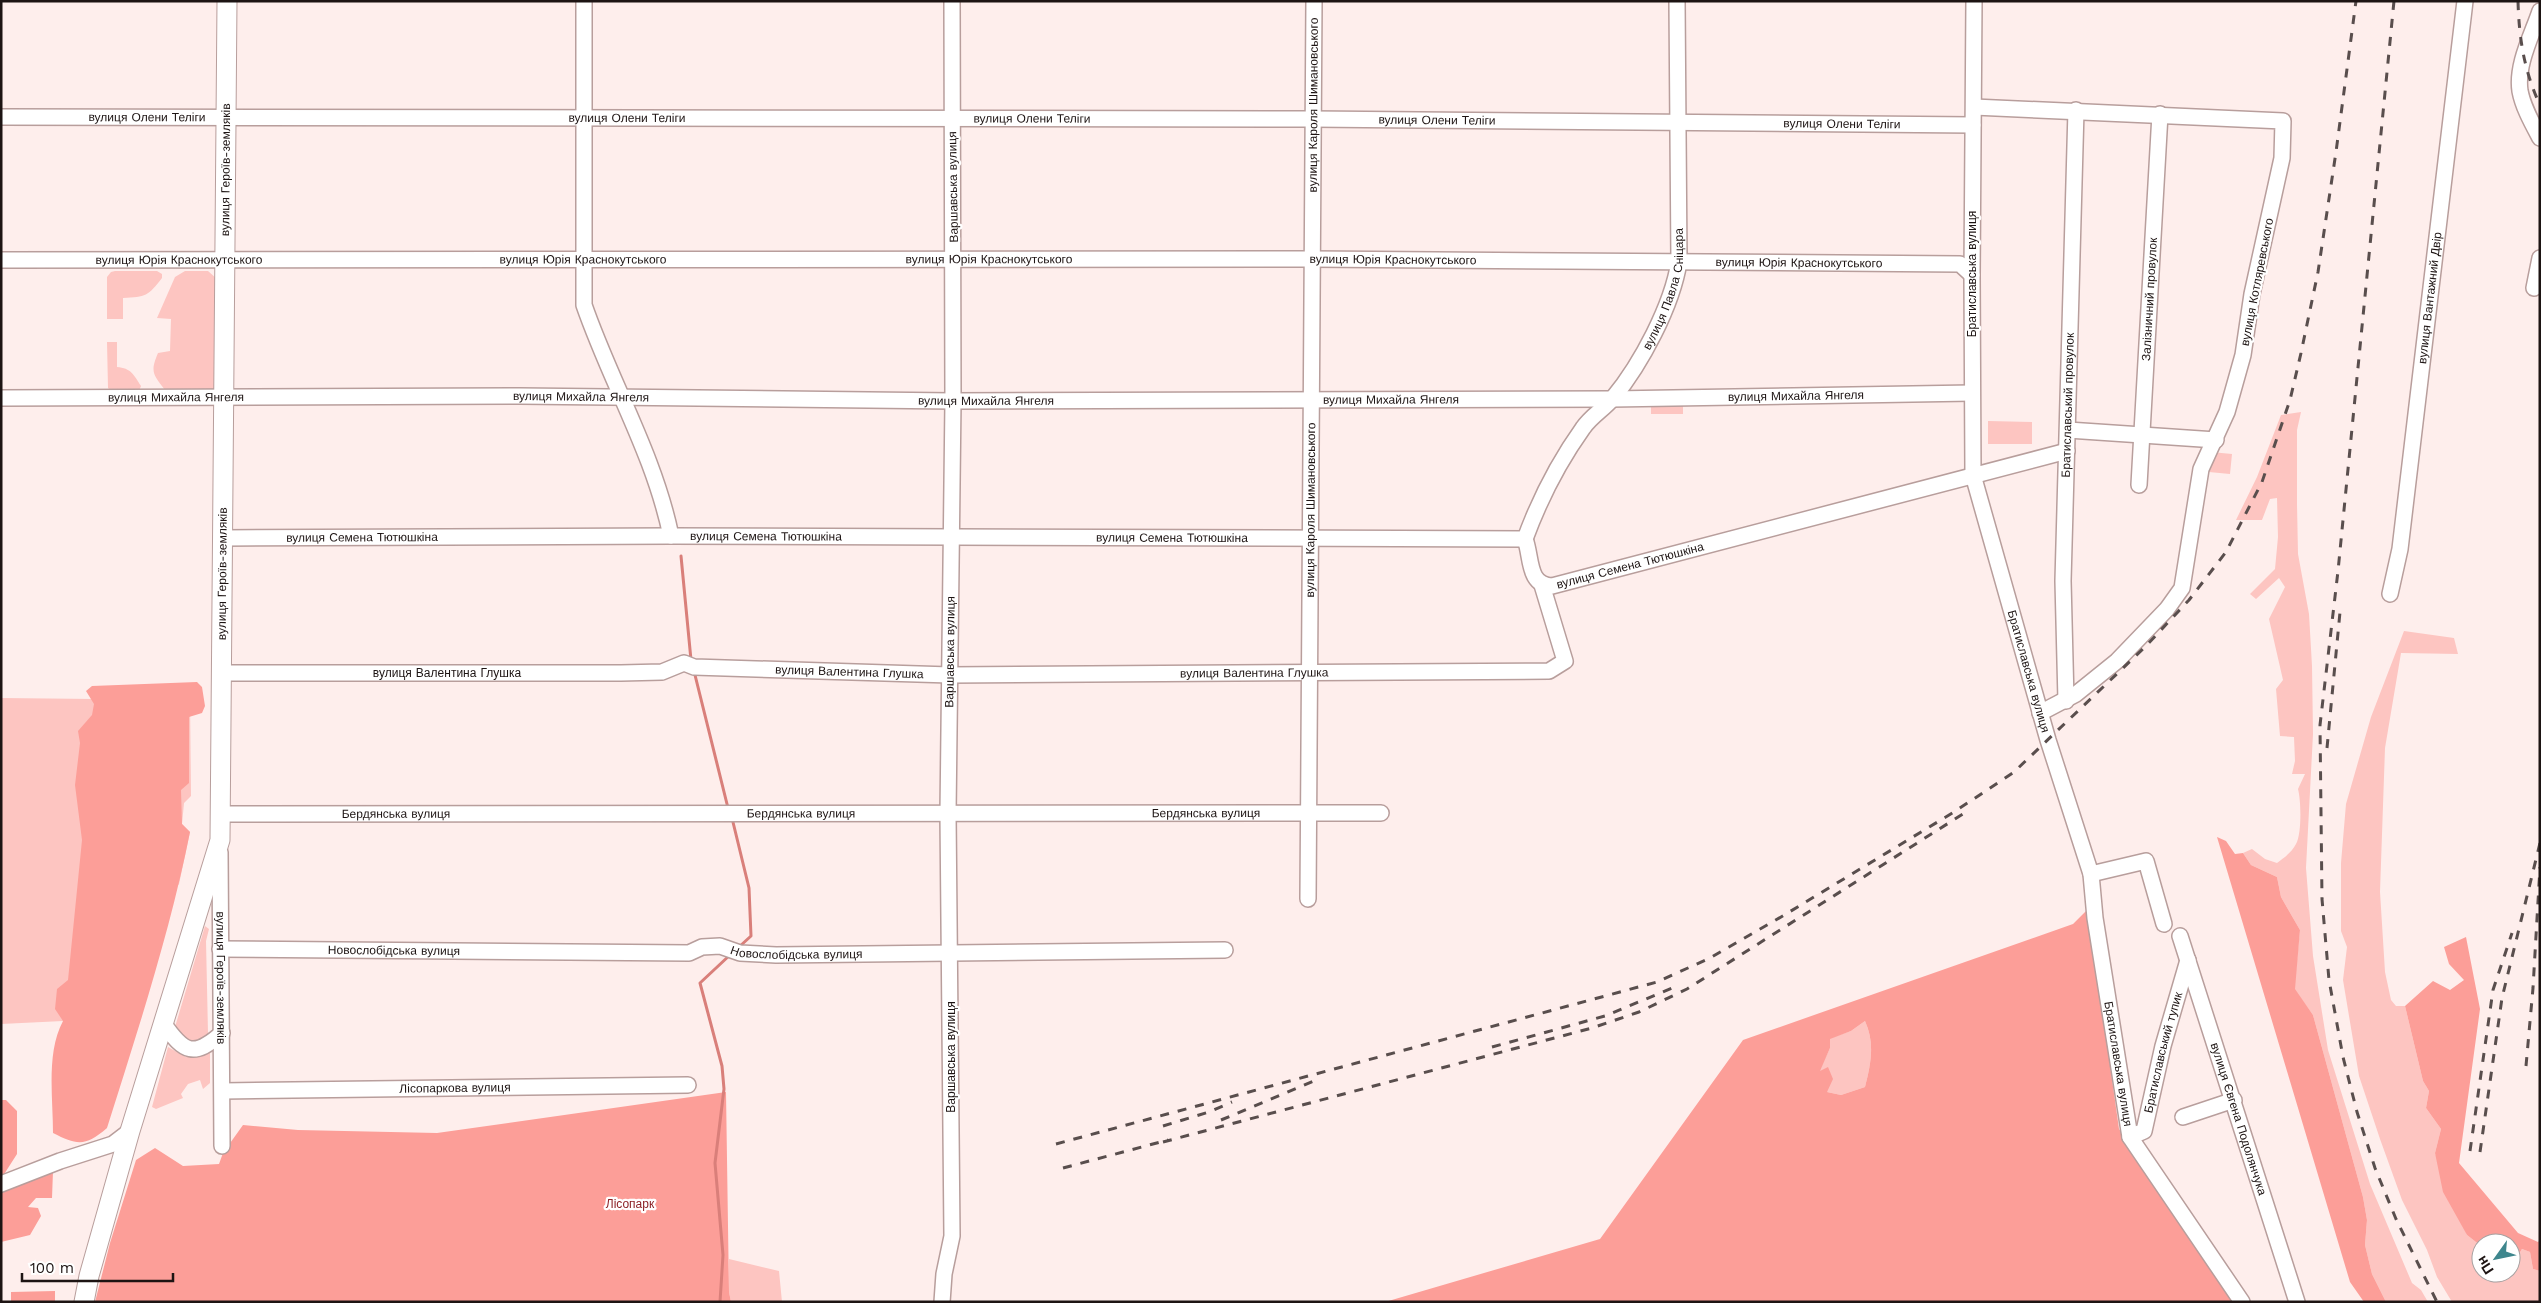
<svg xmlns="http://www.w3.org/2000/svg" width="2541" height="1303" viewBox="0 0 2541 1303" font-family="'Work Sans',sans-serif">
<rect width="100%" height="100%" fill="#feeeec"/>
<path fill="#fdc5c1" d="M 115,271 L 157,271 L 162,274 L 162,278 C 148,296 146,297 123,298 L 123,319 L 107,319 L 107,277 L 111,272 Z
M 185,271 L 208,271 L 217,279 L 216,387 L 213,390 L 165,390 C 153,374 150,372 158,353 L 170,351 L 171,319 L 157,318 L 175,277 Z
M 107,342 L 117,342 L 117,367 C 131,368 134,375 141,386 L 139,391 L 111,391 L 108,388 Z
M 1651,403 L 1683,404 L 1683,414 L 1651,414 Z
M 2301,412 L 2297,430 L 2297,504 L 2298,554 L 2309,614 L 2312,666 L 2313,734 L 2306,868 L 2313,956 L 2328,1050 L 2370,1184 L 2412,1283 L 2421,1290 L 2428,1302 L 2386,1302 L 2372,1274 L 2365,1245 L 2367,1220 L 2363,1197 L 2313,1015 L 2294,989 L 2300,930 L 2281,897 L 2277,877 L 2251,865 L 2243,853 L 2252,849 L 2265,859 L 2277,863 C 2284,858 2292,852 2296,844 C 2302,833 2301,800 2298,789 L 2305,774 L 2292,774 L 2295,761 L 2294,737 L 2280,736 L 2276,689 L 2283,680 L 2269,619 L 2285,587 L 2279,578 L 2256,599 L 2250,594 L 2275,569 L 2278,537 L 2277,498 L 2270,499 L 2262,520 L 2236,520 L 2257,477 L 2281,415 Z
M 1988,421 L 2032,422 L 2032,444 L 1988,444 Z
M 2211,452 L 2232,454 L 2230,474 L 2209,472 Z
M 2404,631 L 2454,638 L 2458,654 L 2401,653 L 2385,748 L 2380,892 L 2385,972 L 2391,1000 L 2396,1006 L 2405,1006 L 2423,1081 L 2429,1091 L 2426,1108 L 2441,1129 L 2435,1153 L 2467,1235 L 2481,1246 L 2481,1273 L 2511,1273 L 2511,1259 L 2515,1260 L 2522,1249 L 2530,1252 L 2533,1269 L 2540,1271 L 2540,1302 L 2452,1302 L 2437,1277 L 2427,1250 L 2402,1200 L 2380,1139 L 2359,1076 L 2343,980 L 2347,947 L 2341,931 L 2341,863 L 2346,804 L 2371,717 Z
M 1,698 L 190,700 L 191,796 L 184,803 L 182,824 L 190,832 L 179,884 L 63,1021 L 1,1024 Z
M 205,926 L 209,929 L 206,941 L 208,1033 L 206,1039 L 190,1045 L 175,1027 Z
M 1865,1021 C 1875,1043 1871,1063 1865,1087 L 1841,1095 L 1827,1092 L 1819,1071 L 1830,1048 L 1830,1038 L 1851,1031 Z
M 168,1047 L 186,1057 L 210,1053 L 210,1083 L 203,1089 L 200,1080 L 188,1084 L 181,1094 L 183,1098 L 156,1109 L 152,1107 Z
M 729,1259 L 779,1271 L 782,1302 L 731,1302 L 729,1292 Z"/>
<path fill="#fc9e98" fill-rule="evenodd" d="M 197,682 L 202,687 L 205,706 L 202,713 L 189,717 L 189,783 L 181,790 L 182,824 L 190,832 C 170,932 138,1030 107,1128 C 86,1146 78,1146 53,1133 C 53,1097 46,1053 63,1021 L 55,1009 L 57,989 L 68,980 L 82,840 L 75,785 L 80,743 L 78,731 L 92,715 L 94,704 L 86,691 L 92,686 Z
M 2217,837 L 2226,841 L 2235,854 L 2243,853 L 2251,865 L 2277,877 L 2281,897 L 2300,930 L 2295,989 L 2313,1015 L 2363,1197 L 2367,1220 L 2365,1245 L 2372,1274 L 2386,1302 L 2364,1302 L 2350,1282 Z
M 2088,909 L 2119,1129 L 2233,1302 L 1385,1302 L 1600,1239 L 1743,1040 L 2073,924 ZM 1865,1021 C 1875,1043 1871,1063 1865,1087 L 1841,1095 L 1827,1092 L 1833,1079 L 1828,1067 L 1820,1071 L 1830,1048 L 1830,1039 L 1851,1031 Z
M 2466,937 L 2480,1009 L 2459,1163 L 2518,1233 L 2538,1242 L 2540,1240 L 2540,1271 L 2533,1269 L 2530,1252 L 2522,1249 L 2515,1260 L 2511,1259 L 2511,1243 L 2481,1243 L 2481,1246 L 2467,1235 L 2443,1192 L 2435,1153 L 2441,1129 L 2426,1108 L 2429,1091 L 2423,1081 L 2405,1006 L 2433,981 L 2450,990 L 2464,980 L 2449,964 L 2444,947 Z
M 726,1092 L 729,1292 L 731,1302 L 95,1302 L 110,1243 L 136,1160 L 155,1148 L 183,1166 L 219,1164 L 223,1153 L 243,1125 L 298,1130 L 437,1133 Z
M 1,1100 L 6,1100 L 17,1111 L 17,1154 L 1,1179 Z
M 53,1171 L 52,1198 L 36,1198 L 28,1207 L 38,1208 L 41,1216 L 30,1235 L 1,1242 L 1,1189 Z
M 55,1291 L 55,1302 L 11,1302 L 11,1292 Z"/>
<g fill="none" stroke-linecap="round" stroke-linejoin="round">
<path stroke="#d97f7a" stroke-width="3" d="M 681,556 L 691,660
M 694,671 L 728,808
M 732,818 L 749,888 L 751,936 L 739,947
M 720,1302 L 723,1255 L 715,1163 L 724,1089 L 722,1066 L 700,983 L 731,954"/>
<g stroke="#b89e9c" stroke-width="18">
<g id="minor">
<path d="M 584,1 L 584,305 C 611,383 654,454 671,536"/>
<path id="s1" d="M 1974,1 L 1972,275 L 1973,475 L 2048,740 L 2091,874 L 2095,918 L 2130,1137 L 2242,1302"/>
<path d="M 2540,11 C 2532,35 2516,65 2520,91 C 2523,107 2532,123 2540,138"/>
<path d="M 1974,107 L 2283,121 L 2282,158 L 2252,294 L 2243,355 L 2227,412 L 2201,469 L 2182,588 L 2167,609 L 2117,661 L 2076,694 L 2040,713"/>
<path id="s2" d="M 1,117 L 1312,119 L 1973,125"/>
<path id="s3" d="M 1,260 L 1312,259 L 1960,264 L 1972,275"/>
<path d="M 2534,288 L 2540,258"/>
<path id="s4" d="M 1,398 L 520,396 L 953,401 L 1612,399 L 1972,393"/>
<path d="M 2068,430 L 2216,440"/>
<path id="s5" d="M 2139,485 L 2160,114"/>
<path id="s6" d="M 224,538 L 671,536 L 1525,539"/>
<path id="s7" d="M 1525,539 C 1532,557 1527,585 1552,586 L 2067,451"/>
<path id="s8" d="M 1525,539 C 1540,498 1558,463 1583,428 C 1591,416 1604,409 1613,398 C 1641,364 1672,306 1679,262 L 1677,1"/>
<path id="s9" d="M 2390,594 L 2400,549 L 2465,1"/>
<path id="s10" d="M 223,673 L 621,673 L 662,672 L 684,663 L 694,667 L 950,675 L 1549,671 L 1565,661 L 1542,585"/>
<path id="s11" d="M 2066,701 L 2063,581 L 2076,110"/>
<path id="s12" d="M 221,814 L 1381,813"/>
<path id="s13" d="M 220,852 L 222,1146"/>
<path d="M 2091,874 L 2146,861 L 2164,924"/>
<path id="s14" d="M 1308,899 L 1314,1"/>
<path id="s15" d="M 2180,936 L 2297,1302"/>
<path id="s16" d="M 220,949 L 689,953 L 702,947 L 720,946 L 740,953 L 776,955 L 1225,950"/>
<path d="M 164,1024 C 184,1053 194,1058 222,1033"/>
<path id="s17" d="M 223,1091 L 688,1085"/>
<path d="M 2183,1117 L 2234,1100"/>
<path id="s18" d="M 2130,1137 L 2144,1131 L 2163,1046 L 2188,960"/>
<path d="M 1,1184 L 60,1161 L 113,1144 L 130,1131"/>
<path id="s19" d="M 942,1302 L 944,1274 L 952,1236 L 948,814 L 953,401 L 952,1"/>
</g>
</g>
<g stroke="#b89e9c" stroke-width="21">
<g id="major">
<path id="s20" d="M 84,1302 L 89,1276 L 130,1131 L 220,840 L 227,1"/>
</g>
</g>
<use href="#minor" stroke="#fff" stroke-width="15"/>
<use href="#major" stroke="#fff" stroke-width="19"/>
<path stroke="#594e4d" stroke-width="3" stroke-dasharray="9 9" stroke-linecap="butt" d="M 2394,1 L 2338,571 L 2320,725 L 2322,899 L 2329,980 L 2343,1057 L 2357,1112 L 2375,1168 L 2396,1219 L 2437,1302
M 2518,1 C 2519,38 2524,71 2540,105
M 2327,748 L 2340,612
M 1492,1047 L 1605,1016 L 1677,986
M 2526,1066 L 2533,988 L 2540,867
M 1221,1120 L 1314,1081
M 1163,1126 L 1209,1112 L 1232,1102
M 1163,1142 L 1592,1028 L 1639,1012 L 1687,989 L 1966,812
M 1056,1144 L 1657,982 L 1710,958 L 1781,917 L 1954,812 L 2014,772 L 2145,647 L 2189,600 L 2226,552 L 2262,482 L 2290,400 L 2301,353 L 2318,272 L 2336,152 L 2356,1
M 2470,1151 L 2493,990 L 2512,933
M 2480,1152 L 2502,998 L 2540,843
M 1063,1168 L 1168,1140"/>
</g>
<g text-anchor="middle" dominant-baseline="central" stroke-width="4.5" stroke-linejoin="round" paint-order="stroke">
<g font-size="12" fill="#1d1413" stroke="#fff">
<text stroke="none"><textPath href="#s14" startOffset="794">вулиця Кароля Шимановського</textPath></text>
<text stroke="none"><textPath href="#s2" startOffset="626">вулиця Олени Теліги</textPath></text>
<text stroke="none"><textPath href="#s2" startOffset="146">вулиця Олени Теліги</textPath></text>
<text stroke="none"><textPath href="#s2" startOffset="1031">вулиця Олени Теліги</textPath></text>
<text stroke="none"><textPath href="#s2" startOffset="1436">вулиця Олени Теліги</textPath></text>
<text stroke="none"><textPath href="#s2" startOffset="1841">вулиця Олени Теліги</textPath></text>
<text stroke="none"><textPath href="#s20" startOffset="1152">вулиця Героїв-земляків</textPath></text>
<text transform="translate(953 187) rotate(-91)">Варшавська вулиця</text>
<text stroke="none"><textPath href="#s3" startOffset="582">вулиця Юрія Краснокутського</textPath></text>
<text stroke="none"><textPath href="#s3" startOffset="988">вулиця Юрія Краснокутського</textPath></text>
<text stroke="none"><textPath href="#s3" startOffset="178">вулиця Юрія Краснокутського</textPath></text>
<text stroke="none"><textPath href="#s3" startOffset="1392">вулиця Юрія Краснокутського</textPath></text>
<text stroke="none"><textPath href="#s3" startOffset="1798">вулиця Юрія Краснокутського</textPath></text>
<text transform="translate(1972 274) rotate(-90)">Братиславська вулиця</text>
<text transform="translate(2257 282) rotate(-79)">вулиця Котляревського</text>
<text stroke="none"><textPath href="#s8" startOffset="291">вулиця Павла Сніцара</textPath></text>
<text stroke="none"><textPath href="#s9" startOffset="299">вулиця Вантажний Двір</textPath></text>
<text stroke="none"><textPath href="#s5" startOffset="186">Залізничний провулок</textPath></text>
<text stroke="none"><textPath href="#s4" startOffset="1795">вулиця Михайла Янгеля</textPath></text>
<text stroke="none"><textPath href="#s4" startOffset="580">вулиця Михайла Янгеля</textPath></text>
<text stroke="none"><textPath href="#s4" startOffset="175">вулиця Михайла Янгеля</textPath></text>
<text stroke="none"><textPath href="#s4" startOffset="1390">вулиця Михайла Янгеля</textPath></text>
<text stroke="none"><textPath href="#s4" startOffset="985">вулиця Михайла Янгеля</textPath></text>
<text stroke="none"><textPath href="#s11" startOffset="296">Братиславський провулок</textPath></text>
<text stroke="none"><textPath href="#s14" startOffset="389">вулиця Кароля Шимановського</textPath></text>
<text stroke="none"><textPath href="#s6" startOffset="542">вулиця Семена Тютюшкіна</textPath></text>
<text stroke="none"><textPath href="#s6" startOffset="138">вулиця Семена Тютюшкіна</textPath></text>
<text stroke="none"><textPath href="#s6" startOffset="948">вулиця Семена Тютюшкіна</textPath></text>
<text stroke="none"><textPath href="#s7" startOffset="140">вулиця Семена Тютюшкіна</textPath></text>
<text stroke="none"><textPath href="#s20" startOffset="748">вулиця Героїв-земляків</textPath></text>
<text stroke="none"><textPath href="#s19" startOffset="651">Варшавська вулиця</textPath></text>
<text stroke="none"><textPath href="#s1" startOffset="678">Братиславська вулиця</textPath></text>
<text stroke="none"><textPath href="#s10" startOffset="629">вулиця Валентина Глушка</textPath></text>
<text stroke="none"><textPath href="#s10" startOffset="224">вулиця Валентина Глушка</textPath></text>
<text stroke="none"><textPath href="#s10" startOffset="1034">вулиця Валентина Глушка</textPath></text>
<text stroke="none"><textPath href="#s12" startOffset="175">Бердянська вулиця</textPath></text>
<text stroke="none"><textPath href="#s12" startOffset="985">Бердянська вулиця</textPath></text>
<text stroke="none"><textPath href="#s12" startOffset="580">Бердянська вулиця</textPath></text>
<text stroke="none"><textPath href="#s16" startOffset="174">Новослобідська вулиця</textPath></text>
<text stroke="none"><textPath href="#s16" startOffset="579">Новослобідська вулиця</textPath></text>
<text stroke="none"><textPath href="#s13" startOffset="126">вулиця Героїв-земляків</textPath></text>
<text stroke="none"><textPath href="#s18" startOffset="96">Братиславський тупик</textPath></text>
<text transform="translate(951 1057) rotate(-90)">Варшавська вулиця</text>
<text stroke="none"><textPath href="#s1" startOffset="1082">Братиславська вулиця</textPath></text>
<text stroke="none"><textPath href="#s17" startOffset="232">Лісопаркова вулиця</textPath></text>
<text stroke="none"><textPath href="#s15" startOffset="192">вулиця Євгена Подолянчука</textPath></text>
</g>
<g font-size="12" fill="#8d2226" stroke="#fff">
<text x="630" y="1204">Лісопарк</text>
</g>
</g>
<rect width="2541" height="1303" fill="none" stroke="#1d1413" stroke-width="5"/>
<g transform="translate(2496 1258) rotate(237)"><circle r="24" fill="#ffffff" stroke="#a5a1a1"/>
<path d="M0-4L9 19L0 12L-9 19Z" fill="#3e868d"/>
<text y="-8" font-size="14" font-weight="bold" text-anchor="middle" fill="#1d1413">Пн</text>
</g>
<path d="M22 1273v8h151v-8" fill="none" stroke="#1d1413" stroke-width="2.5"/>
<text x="30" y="1273" font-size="15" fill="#1d1413" stroke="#ffffff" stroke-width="4" paint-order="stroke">100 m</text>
</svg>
